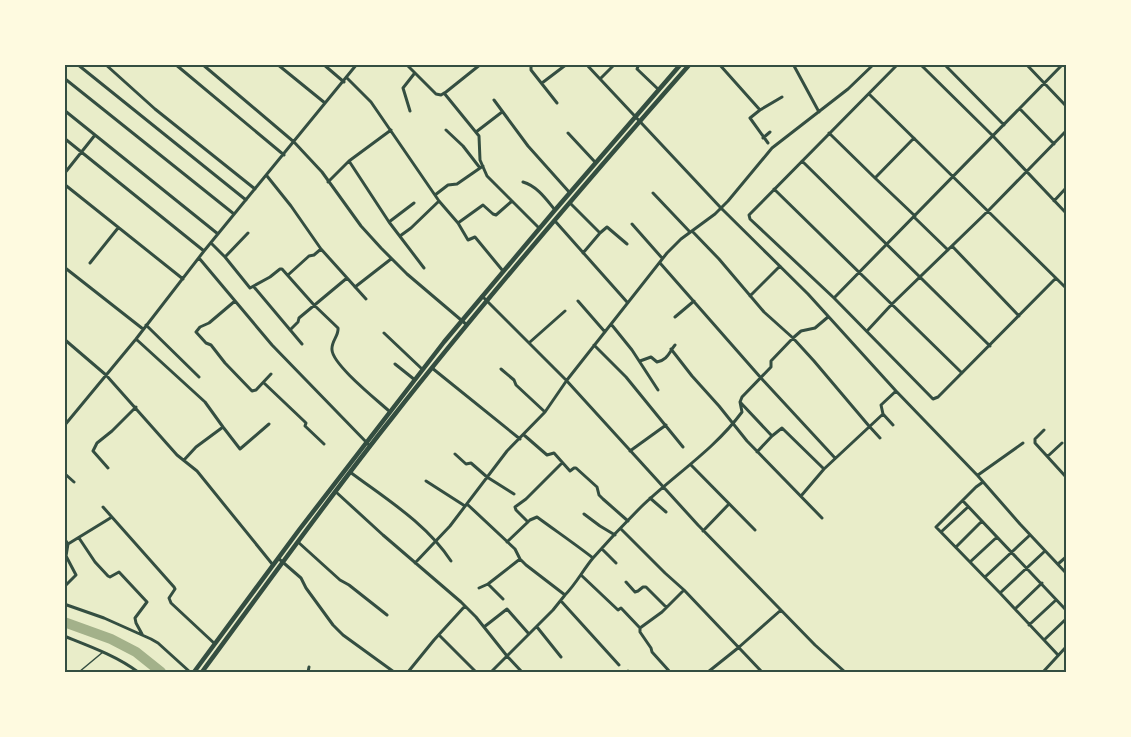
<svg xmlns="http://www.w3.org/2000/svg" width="1131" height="737" viewBox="0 0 1131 737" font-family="Figtree,sans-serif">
<rect width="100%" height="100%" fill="#e9edc9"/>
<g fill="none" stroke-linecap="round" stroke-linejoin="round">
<path stroke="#a3b18a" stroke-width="10" d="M 64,622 L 111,639 L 136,652 L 161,672"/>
<path stroke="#344e41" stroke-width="1.5" d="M 79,672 L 103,652"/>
<path stroke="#344e41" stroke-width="3" d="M 77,64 L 246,200
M 105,64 L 155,109 L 255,189
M 175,64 L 284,155
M 202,64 L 294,142 L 322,172 L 361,226 L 381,248 L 407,274 L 467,325
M 277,64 L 325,103
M 323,64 L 344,82
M 406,64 L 436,94 L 441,95 L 446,92 L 481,64
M 533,64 L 531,67 L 531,70 L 557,103
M 586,64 L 721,208 L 808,294 L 896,391 L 978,476 L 1020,524 L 1066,573
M 639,64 L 637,69 L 659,90
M 719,64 L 760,110 L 750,118 L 768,143
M 793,64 L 819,112
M 898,64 L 749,215 L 750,219 L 834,298 L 933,399 L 938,397 L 1056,278
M 920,64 L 993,136 L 1066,213
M 944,64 L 1004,125
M 1026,64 L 1066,106
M 64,78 L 234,214
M 347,78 L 371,102 L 439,201 L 458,223 L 468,240 L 475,237 L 503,271
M 600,79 L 615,64
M 542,83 L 567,64
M 444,93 L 479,136 L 480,160 L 487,176 L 539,228
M 869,94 L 1066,288
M 494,100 L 528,146 L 570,193
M 1020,109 L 1054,144
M 64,110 L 218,234
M 760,110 L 782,97
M 410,111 L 403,88 L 414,74
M 446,130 L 463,146 L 480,168
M 476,132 L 502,112
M 568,133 L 595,162
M 829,133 L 875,178
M 64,138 L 204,251
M 763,138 L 770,132
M 914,138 L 875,178 L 915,216
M 349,161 L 389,222 L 424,268
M 802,161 L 990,346
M 64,174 L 95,135
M 267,176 L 291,206 L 321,249 L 366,299
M 328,182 L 349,161 L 391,130
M 523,182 C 537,186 546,199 555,210
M 64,184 L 183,279
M 774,189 L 962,373
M 653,193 L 690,232
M 435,195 L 448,185 L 457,184 L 483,166
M 1054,201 L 1066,188
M 570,203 L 600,233 L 607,227 L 627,244
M 914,217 L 948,250
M 555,221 L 627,302
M 389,222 L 414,203
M 458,223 L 483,205 L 493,214 L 496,215 L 512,201
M 632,224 L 662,258
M 692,231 L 719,259 L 764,312 L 793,338 L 814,361 L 869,426 L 880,438
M 400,236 L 411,228 L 439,201
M 211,243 L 225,257 L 248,233
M 952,246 L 1019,316
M 583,253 L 600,233
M 225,257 L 250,288 L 270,277 L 280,269 L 282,269 L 314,305 L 338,328 C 339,336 331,341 332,350 C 333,365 377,400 389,411
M 199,258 L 272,345 L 370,446
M 90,263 L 118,228
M 660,263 L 761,378 L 835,458
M 64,267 L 143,329
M 288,275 L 309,256 L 314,255 L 321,249
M 254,287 L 302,344
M 355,287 L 391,259
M 482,296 L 566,380 L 698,525 L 815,645 L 845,672
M 750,296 L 780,266
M 834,298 L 1063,64
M 235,301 L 209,323 L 200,327 L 196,332 L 206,343 L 211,345 L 225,363 L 252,391 L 256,390 L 271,374
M 578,301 L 605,332
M 675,317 L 694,301
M 611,324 L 632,350 L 658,390
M 146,325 L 199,377
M 290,330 L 298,322 L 299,318 L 347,278
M 867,331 L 892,304 L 988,211 L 1066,131
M 384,333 L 422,369
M 64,339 L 106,375 L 177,455 L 197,471 L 273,565
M 136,339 L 205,402 L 223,427 L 240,449 L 269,424
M 530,342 L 565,311
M 594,345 L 626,377 L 683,447
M 671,349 L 692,376 L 719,406 L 747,441 L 822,518
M 640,361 L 651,357 L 657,362 C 668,360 669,352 675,345
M 395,364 L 415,380
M 432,368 L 520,439
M 501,369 L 514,380 L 516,385 L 545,412
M 264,383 L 304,421 L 306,423 L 305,426 L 324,444
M 740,402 L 772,436
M 883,414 L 893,425
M 64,426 L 136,339 L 204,251 L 357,64
M 1044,430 L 1035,439 L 1035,443 L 1066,477
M 524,435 L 547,455 L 554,453 L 570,471 L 574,468 L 576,468 L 597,487 L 599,495 L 603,499 L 628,521
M 630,451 L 666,425
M 757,452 L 772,436 L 782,428 L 824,469
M 455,454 L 466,464 L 471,463 L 487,477 L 514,494
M 1048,456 L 1062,443
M 184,460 L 196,447 L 223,427
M 691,465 L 755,530
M 108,468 L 93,451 L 97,443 L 112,431 L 136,407
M 350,472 C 386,499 426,523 451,561
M 64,473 L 74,482
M 978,475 L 1023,443
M 426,481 L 465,506
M 983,482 L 976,487 L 936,527 L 1000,593 L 1058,655
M 336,492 L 383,535 L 461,602 L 476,617 L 507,656 L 491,672
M 801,496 L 824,469 L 883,414 L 881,405 L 896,391
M 650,498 L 666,512
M 963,501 L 1066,610
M 467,504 L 515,549 L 520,559 L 526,565 L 565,595 C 576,584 583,570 593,558 C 608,541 625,523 641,507 C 674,475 714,450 742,412 L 740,402 L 742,397 L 771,367 L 771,361 L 793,338 L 801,331 L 815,328 L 828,317
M 103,507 L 174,587 L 175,589 L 169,598 L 171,603 L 215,644
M 584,514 L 600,526 L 615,535
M 528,522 L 516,510 L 515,507 L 526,499 L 562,463
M 621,529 L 665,573 L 684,590 L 762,672
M 703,531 L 729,504
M 941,532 L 968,507
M 64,538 L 68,544 L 66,556 L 76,575 L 64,587
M 79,538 L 95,562 L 108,576 L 110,577 L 119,572 L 147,602 L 135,618 L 136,623 L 142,634
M 298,542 L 340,580 L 349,585 L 387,615
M 507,542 L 530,520 L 537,517 C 556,531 575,544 593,558
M 68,544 L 112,517
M 956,547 L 982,521
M 602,549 L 616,563
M 278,558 L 301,578 L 306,588 L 333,625 L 343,635 L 394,672
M 970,562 L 997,537
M 415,563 L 450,526 L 507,451 L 545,412 L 567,380 L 667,253 L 681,239 L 715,214 L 728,201 L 772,148 L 848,89 L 874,64
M 1058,564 L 1066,557
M 581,575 L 618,610 L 621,608 L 640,628 L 640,632 L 651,648 L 652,652 L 670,672
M 985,577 L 1030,535
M 626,582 L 635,592 L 638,591 L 643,587 L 646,587 L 666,607
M 488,584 L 503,599
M 479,588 L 488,584 L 520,559
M 1000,593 L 1045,551
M 561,601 L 619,665
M 64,604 L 104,618 L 151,639 L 158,643 L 190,672
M 1015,609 L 1042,583
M 1029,625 L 1056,600
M 484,627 L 507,609 L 529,634
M 537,627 L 561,657
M 640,628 L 662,612 L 684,590
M 439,635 L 476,672
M 64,636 C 89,646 117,656 138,672
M 1044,640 L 1066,619
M 628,671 L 629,672
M 308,672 L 309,667
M 408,672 L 434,640 L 465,606
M 522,672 L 507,656 L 553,610 L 565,595
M 708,672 L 738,648 L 781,610
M 1043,672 L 1066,647"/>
<path stroke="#344e41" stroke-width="4.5" d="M 194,672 L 299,530 L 444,342 L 555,210 L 681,64
M 202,672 C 265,587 326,501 392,418 C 487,297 588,180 690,64"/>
</g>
<rect width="1131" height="737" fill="none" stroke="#fefae0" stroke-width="132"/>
<rect x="66" y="66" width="999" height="605" fill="none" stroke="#344e41" stroke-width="2"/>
</svg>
